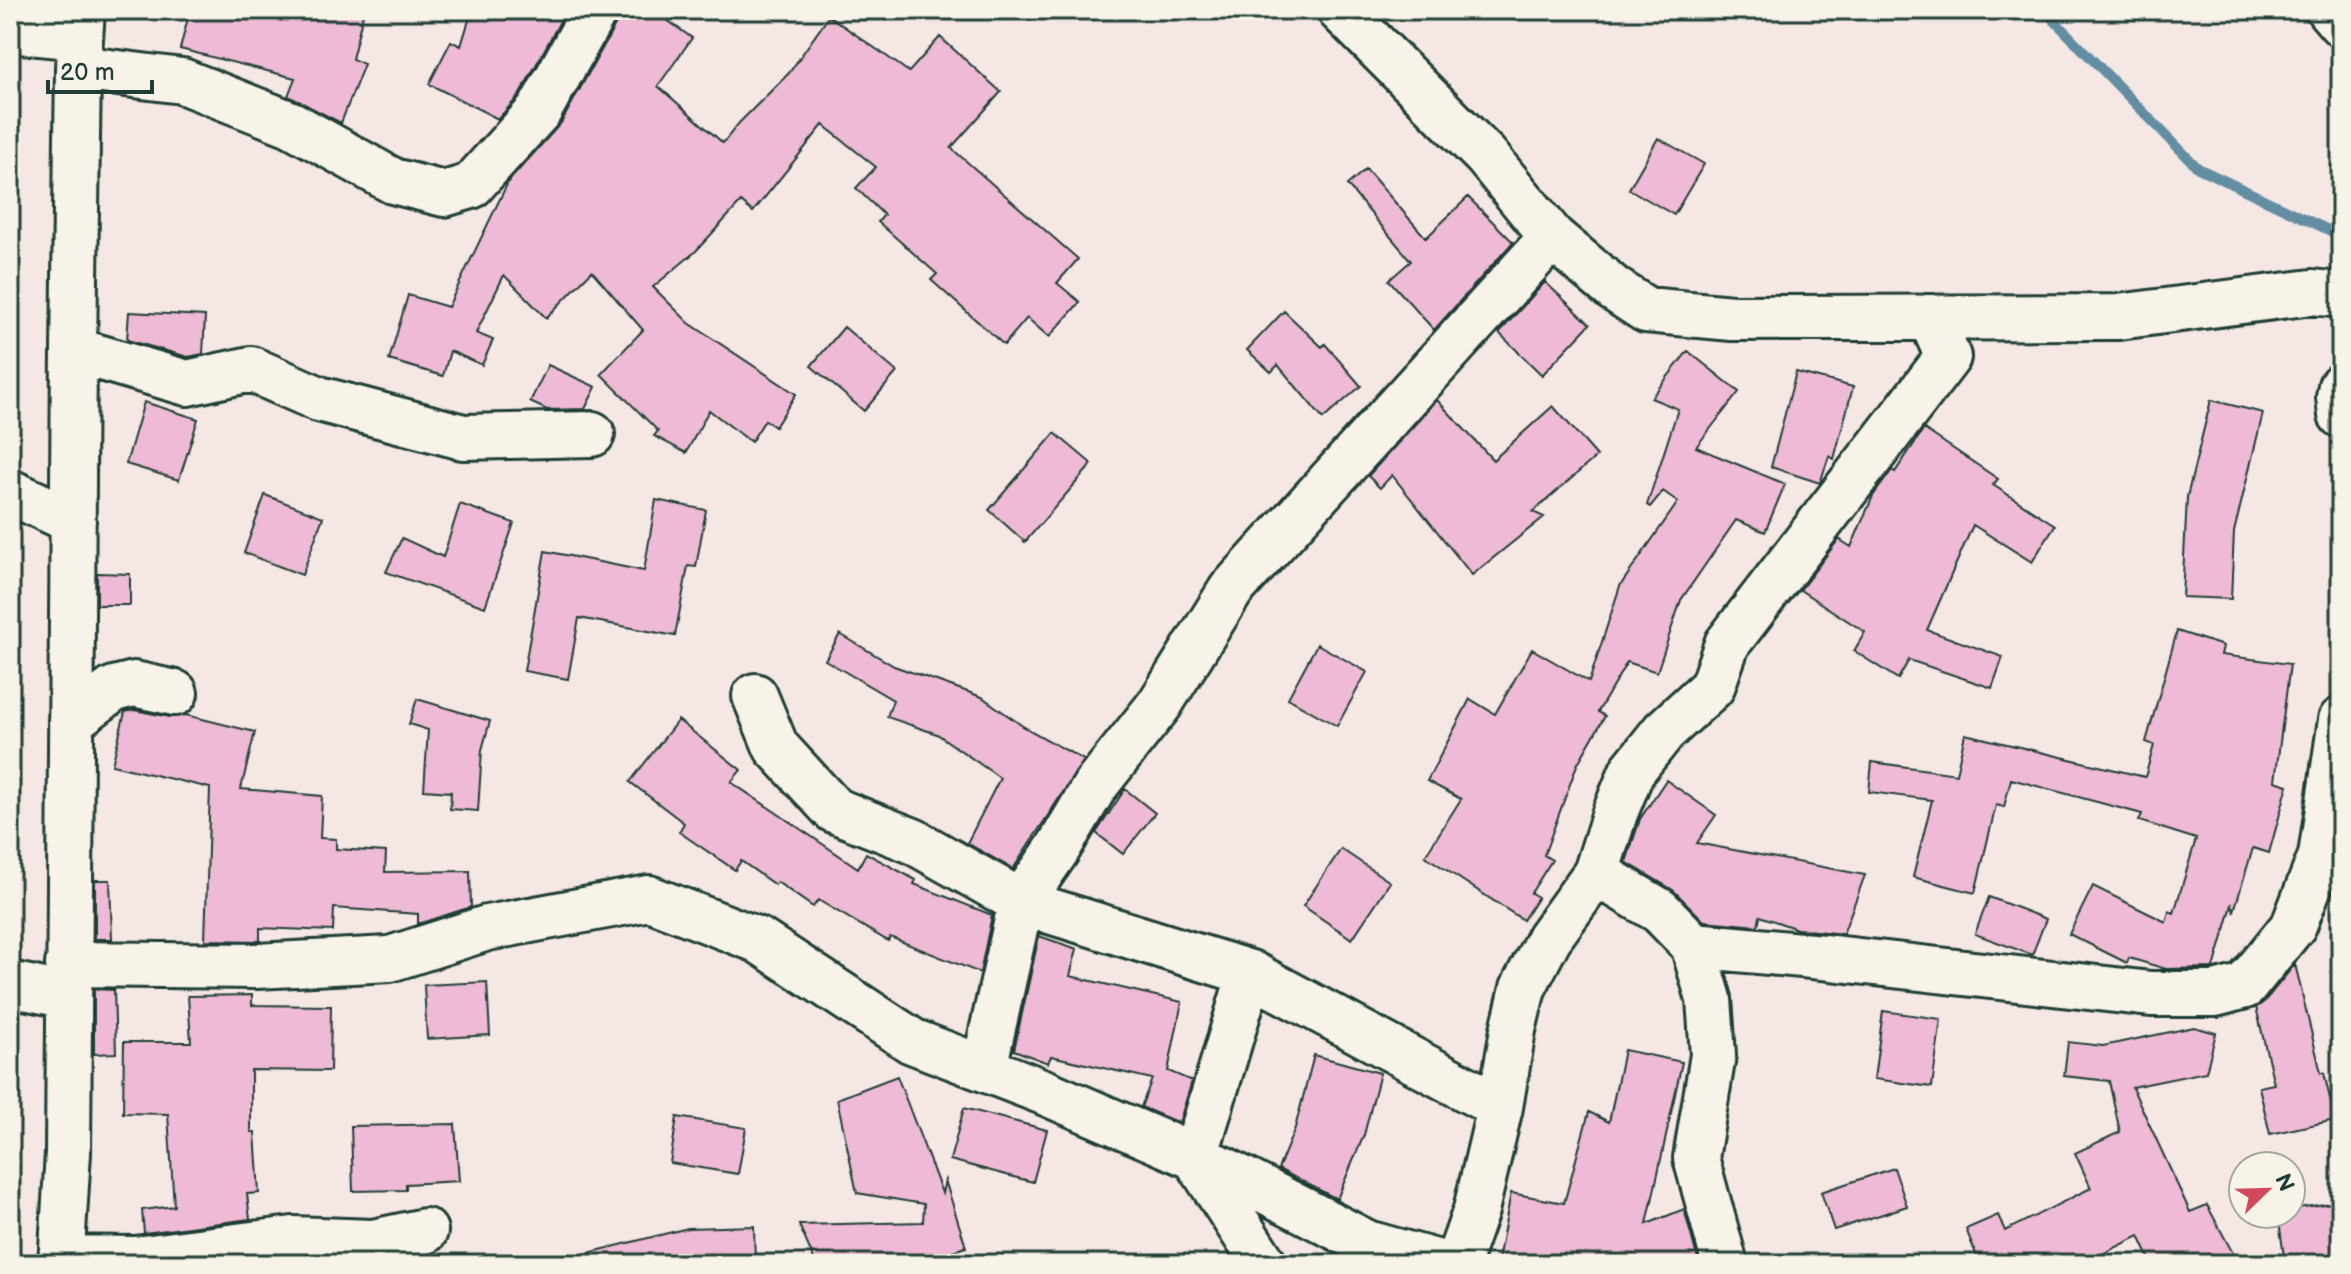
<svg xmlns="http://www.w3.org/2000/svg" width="2351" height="1274" viewBox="0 0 2351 1274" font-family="'Balsamiq Sans',sans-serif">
<rect width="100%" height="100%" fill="#f5e8e4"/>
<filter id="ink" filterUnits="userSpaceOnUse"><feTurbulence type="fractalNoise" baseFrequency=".0125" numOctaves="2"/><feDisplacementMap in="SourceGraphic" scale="16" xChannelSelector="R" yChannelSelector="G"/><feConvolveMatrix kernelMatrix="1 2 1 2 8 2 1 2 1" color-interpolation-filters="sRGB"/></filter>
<g filter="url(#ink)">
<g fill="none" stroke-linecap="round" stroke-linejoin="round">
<path stroke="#648da3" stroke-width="10" d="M 2044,10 L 2198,168 L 2341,236"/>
</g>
<path fill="#efbad5" stroke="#1f3d34" stroke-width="2" d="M 190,10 L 364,10 L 352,59 L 364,64 L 341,123 L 288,96 L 295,78 L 180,49 Z
M 472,10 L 535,10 L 555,16 L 558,12 L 563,16 L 519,96 L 498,119 L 429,84 L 451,41 L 461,46 Z
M 620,10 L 653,10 L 692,38 L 658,86 L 723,143 L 739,123 L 789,73 L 829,16 L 909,72 L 940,37 L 1001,92 L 951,148 L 1078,259 L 1057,283 L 1080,302 L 1049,337 L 1027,318 L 1004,345 L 931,280 L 937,274 L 878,222 L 884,215 L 856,188 L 876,167 L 823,125 L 753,212 L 741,202 L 695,252 L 653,287 L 689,323 L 796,394 L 775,427 L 765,420 L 751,442 L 709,410 L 686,453 L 654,436 L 658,431 L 601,374 L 643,330 L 592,271 L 546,318 L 504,275 L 476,333 L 493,340 L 482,365 L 450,351 L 443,376 L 389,360 L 408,295 L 448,307 L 508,182 L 561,123 L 617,22 Z
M 1658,138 L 1704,164 L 1674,215 L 1629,189 Z
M 1366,169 L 1426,238 L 1468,197 L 1513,242 L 1434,330 L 1389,280 L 1411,261 L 1347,185 Z
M 1545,282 L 1590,324 L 1542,375 L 1499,333 Z
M 1284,311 L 1322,347 L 1325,344 L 1361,386 L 1323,419 L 1278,365 L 1271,372 L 1247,350 Z
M 129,312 L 205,316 L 203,354 L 188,357 L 127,340 Z
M 844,327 L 897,372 L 864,411 L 811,366 Z
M 1688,351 L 1739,392 L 1696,447 L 1785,484 L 1765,532 L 1736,520 L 1681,600 L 1657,672 L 1627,662 L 1598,712 L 1605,716 L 1577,765 L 1544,855 L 1552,860 L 1531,893 L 1538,897 L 1523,920 L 1425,856 L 1461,799 L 1427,781 L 1470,699 L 1495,714 L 1532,649 L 1589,682 L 1620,586 L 1678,502 L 1663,491 L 1650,507 L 1647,505 L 1678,409 L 1651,398 Z
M 548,365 L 596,387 L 585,409 L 547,410 L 530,402 Z
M 1796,372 L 1853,387 L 1834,459 L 1829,456 L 1820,483 L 1771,467 Z
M 1437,400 L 1493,460 L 1553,406 L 1597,456 L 1533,512 L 1544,517 L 1472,575 L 1392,475 L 1380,488 L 1368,476 Z
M 2211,400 L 2263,413 L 2234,532 L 2231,599 L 2182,597 L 2187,497 Z
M 144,402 L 198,419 L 179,480 L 126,464 Z
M 1924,429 L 1998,479 L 1993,485 L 2055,525 L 2032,562 L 1973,525 L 1927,630 L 2003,657 L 1992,688 L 1909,660 L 1898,679 L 1854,651 L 1865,632 L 1800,590 L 1839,539 L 1851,547 L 1873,496 L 1892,470 L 1895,472 Z
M 1055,433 L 1092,464 L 1025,542 L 989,510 Z
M 265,495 L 323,517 L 302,575 L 244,553 Z
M 656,500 L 706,510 L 696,567 L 688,566 L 675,636 L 579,618 L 568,679 L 524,671 L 545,551 L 644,571 Z
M 460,504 L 514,523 L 485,607 L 386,572 L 402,538 L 443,557 Z
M 97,573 L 130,574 L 130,605 L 97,605 Z
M 2177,631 L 2223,646 L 2221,655 L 2290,664 L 2275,781 L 2288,785 L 2269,853 L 2253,848 L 2234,911 L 2232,905 L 2214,968 L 2166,969 L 2129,958 L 2127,963 L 2069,934 L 2093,886 L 2166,922 L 2169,911 L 2174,913 L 2196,839 L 2139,821 L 2142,814 L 2011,779 L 2004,807 L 1996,805 L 1975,893 L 1913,877 L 1932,800 L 1869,792 L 1872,762 L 1956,774 L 1965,734 L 2145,777 L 2154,745 L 2146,742 Z
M 840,634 L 894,666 L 982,697 L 1024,727 L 1084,760 L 1013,869 L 967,843 L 1000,778 L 937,734 L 887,717 L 893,700 L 825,660 Z
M 1317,644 L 1367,672 L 1337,726 L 1288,698 Z
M 417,699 L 490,721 L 482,750 L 478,811 L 450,809 L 451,792 L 424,790 L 428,730 L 409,724 Z
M 134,710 L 170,717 L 186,715 L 255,732 L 241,789 L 322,796 L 320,838 L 336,839 L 336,849 L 386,852 L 385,872 L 470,871 L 471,907 L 418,924 L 418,914 L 334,908 L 333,931 L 260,928 L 260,941 L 205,940 L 210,788 L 112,765 L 125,712 Z
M 678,720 L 741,770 L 731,782 L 858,868 L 866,853 L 916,880 L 914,884 L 992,915 L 980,973 L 890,937 L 888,941 L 818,900 L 813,907 L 777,882 L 775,885 L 741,861 L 735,870 L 679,832 L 684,823 L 630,782 Z
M 1666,780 L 1716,815 L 1697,843 L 1865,875 L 1843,934 L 1797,929 L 1760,916 L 1758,926 L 1704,921 L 1673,890 L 1626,862 L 1640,819 Z
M 1125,789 L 1155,813 L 1123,854 L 1096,833 Z
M 1341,849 L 1390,882 L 1352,939 L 1303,906 Z
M 95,880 L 110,880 L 112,939 L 95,939 Z
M 1989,897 L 2046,919 L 2032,955 L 1975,934 Z
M 1039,936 L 1077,949 L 1070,976 L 1182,1002 L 1168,1071 L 1192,1081 L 1179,1123 L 1141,1107 L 1152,1079 L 1051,1056 L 1048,1063 L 1014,1050 Z
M 2295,964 L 2321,1073 L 2324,1073 L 2335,1120 L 2270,1134 L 2259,1087 L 2274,1084 L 2256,1007 L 2264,1002 Z
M 487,982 L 490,1035 L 427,1039 L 424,985 Z
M 94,989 L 114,990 L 116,1053 L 94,1054 Z
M 252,995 L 252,1005 L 331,1006 L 330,1071 L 251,1070 L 251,1132 L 255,1132 L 259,1193 L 247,1194 L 250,1219 L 144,1233 L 142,1210 L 174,1206 L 168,1114 L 123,1113 L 124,1042 L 191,1042 L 188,996 Z
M 1883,1011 L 1941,1019 L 1932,1087 L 1874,1079 Z
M 2194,1027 L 2216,1033 L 2206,1072 L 2132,1087 L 2190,1212 L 2207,1205 L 2234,1255 L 2216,1264 L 2152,1264 L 2139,1236 L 2082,1264 L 1980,1264 L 1966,1229 L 1998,1215 L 2005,1231 L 2091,1188 L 2075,1153 L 2120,1132 L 2109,1081 L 2064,1076 L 2068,1042 L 2103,1046 Z
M 1624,1050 L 1682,1062 L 1647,1224 L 1684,1209 L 1699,1264 L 1516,1264 L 1498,1260 L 1511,1193 L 1564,1203 L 1589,1112 L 1609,1122 Z
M 1314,1055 L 1380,1073 L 1364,1135 L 1337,1199 L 1278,1169 L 1295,1128 Z
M 897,1076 L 942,1193 L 945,1180 L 966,1247 L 911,1264 L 816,1264 L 799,1225 L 923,1222 L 924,1204 L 857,1193 L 837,1099 Z
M 964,1108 L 1047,1130 L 1033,1182 L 950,1160 Z
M 677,1117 L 746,1128 L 738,1174 L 670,1163 Z
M 455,1124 L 459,1181 L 406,1184 L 406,1190 L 353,1191 L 351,1126 Z
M 1894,1168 L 1907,1206 L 1834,1230 L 1821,1192 Z
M 2338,1202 L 2341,1226 L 2341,1264 L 2285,1264 L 2278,1214 L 2291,1214 L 2291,1209 Z
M 754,1226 L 755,1264 L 585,1264 L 584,1254 L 688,1228 Z"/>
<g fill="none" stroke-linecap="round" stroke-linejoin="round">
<g stroke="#1f3d34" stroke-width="50">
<path id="minor" d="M 1340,10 L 1486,156 L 1552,237 L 1614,289 L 1646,310 L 1732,318 L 2118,317 L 2312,292 L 2341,295
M 2329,10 L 2341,24
M 10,30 L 80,37
M 78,68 L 182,81 L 291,124 L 393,181 L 444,194 L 471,186 L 539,111 L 595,10
M 74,350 L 187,383 L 251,369 L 319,399 L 463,437 L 592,434
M 2341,386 L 2339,397 L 2341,415
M 10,492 L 73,521
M 755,696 L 776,747 L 834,810 L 913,841 L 1021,902 L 1250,973 L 1500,1107
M 71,721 L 114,689 L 134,684 L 175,693
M 1596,873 L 1660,911 L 1693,945 L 1709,999 L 1713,1055 L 1696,1158 L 1725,1264
M 1693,945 L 1823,957 L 2151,994 L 2215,994 L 2245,986 L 2294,925 L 2321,856 L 2341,720
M 68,964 L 256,966 L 390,959 L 487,928 L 649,898 L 758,940 L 912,1041 L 1044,1092 L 1225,1170 L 1367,1243 L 1443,1264
M 1250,973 L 1195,1157 L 1264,1264
M 10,984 L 68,996
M 984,1068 L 1021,902 L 1057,850 L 1095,786 L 1160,704 L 1231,590 L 1552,237
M 61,1258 L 135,1259 L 293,1239 L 373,1242 L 425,1231
M 61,1264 L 68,1153 L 74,350 L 78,68 L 82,10
M 1457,1264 L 1476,1210 L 1500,1107 L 1513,1030 L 1523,988 L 1549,938 L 1596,873 L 1615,813 L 1632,771 L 1664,731 L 1712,687 L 1727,644 L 1948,357 L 1930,317"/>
</g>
<use href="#minor" stroke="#f7f3e8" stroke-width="44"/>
</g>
</g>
<rect width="2351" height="1274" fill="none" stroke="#f7f3e8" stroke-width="40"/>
<rect x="20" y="20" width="2311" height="1234" fill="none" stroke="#1f3d34" stroke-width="3" filter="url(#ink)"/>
<g transform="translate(2267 1190) rotate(67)"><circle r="38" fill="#f7f3e8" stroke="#a1aaa0" stroke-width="2"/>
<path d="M0-6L14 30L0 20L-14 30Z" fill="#d1495b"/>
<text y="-12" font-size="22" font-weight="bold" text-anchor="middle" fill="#1f3d34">N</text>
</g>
<path d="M48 80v12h104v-12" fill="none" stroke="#1f3d34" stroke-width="4"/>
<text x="60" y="80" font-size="24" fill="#1f3d34" stroke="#f7f3e8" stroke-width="6" paint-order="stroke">20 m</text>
</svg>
